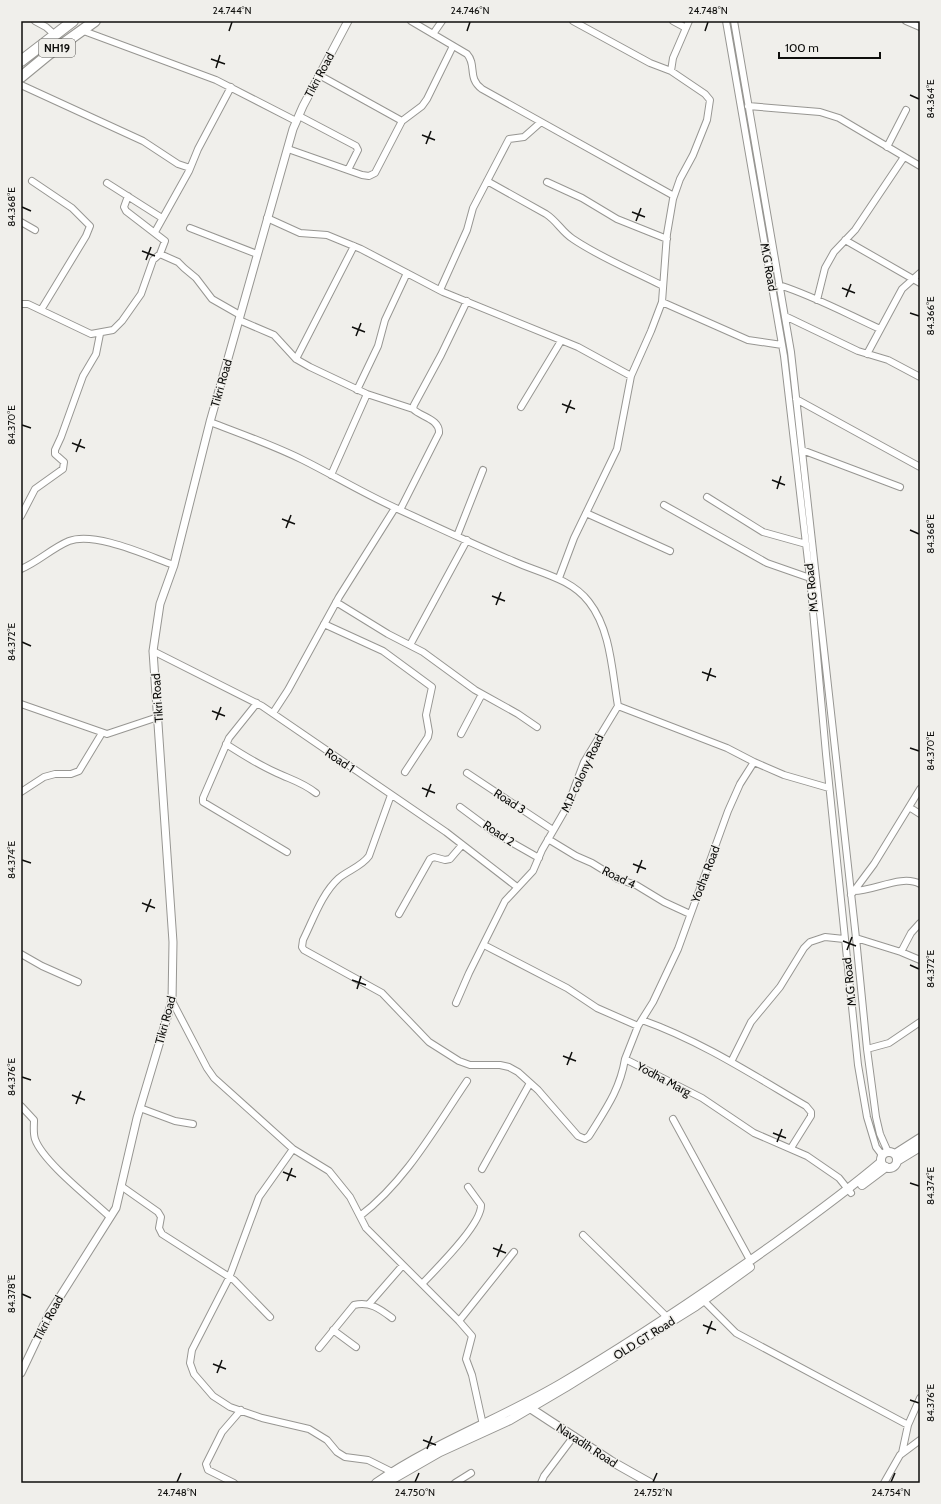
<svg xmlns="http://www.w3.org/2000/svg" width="941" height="1504" viewBox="0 0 941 1504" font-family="Cabin,sans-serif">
<rect width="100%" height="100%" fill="#f0efeb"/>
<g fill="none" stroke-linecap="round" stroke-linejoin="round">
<g stroke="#979692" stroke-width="8">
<path id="minor" d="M 35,21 L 46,27 L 55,35
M 411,21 L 467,54 C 477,65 467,78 482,89 L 674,196
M 573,21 L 650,63 L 671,71
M 673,21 L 686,28
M 726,21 L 784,356 L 810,578 L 826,754 L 858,1065 L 867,1117 L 876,1147 L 882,1155
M 734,21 L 791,352 L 856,938 L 867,1049 L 876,1117 L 880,1134 L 888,1152
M 906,21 L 920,27
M 81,30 L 216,80 L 296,121
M 433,34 L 442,21
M 319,75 L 402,121
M 21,85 L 143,141 L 178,164 L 190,168
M 748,106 L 820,112 L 839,118 L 920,166
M 299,116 L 356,146 L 358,150 L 348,170
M 887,147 L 906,110
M 288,149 L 362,175 L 369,176 L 375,173 L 402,121 L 422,106 L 427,99 L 453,46
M 32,181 L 72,208 L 90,226 L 86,236 L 41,310
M 487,181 L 546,214 C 557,221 562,232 573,239 C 601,258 634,271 663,286
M 547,182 L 582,198 L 617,219 L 667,239
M 107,183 L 162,218
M 128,196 L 124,207 L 126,211 L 165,241 L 160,254
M 267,218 L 300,233 L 327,235 L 361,249 L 443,292 L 578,347 L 631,376
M 21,222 L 35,230
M 190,228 L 257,254
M 155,232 L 189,171 L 198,149 L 231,87
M 845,240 L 920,283
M 779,285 C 814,296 847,314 880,329
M 440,290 L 467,230 L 473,208 L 509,139 L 524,137 L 541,122
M 817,300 L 825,268 L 834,252 L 855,230 L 904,157
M 662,302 L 748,340 L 782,345
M 21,304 L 28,304 L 91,334 L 113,330 L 122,321 L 141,294 L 153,260 L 160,254 L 178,262 L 184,268 L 196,278 L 212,299 L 240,315
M 785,316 L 858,351 L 888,360 L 920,377
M 239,320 L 274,335 L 296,359 L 310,367 L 367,394 L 413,409
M 867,354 L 902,289 L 920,273
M 296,359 L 354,246
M 357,390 L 378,346 L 385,320 L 407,273
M 796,399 L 920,467
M 521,407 L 561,341
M 210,422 C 241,434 273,445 303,460 C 335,476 366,495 400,510 C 437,527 475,545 513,561 C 539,573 571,578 589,602 C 611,630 612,672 618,706
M 802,450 L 900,487
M 331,475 L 367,394
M 707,497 L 763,532 L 806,544
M 664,505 L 767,563 L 810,578
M 400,510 L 439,433 C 440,419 421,417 413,409 L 414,405 L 441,355 L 467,301
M 586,513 L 670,551
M 21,516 L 35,489 L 63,469 L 64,462 L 55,454 L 55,450 L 61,437 L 83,376 L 96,354 L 100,334
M 457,536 L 483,470
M 21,569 C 38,562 52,548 69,541 C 95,531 148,556 174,565
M 559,578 L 574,538 L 617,449 L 631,376 L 651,331 L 662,302 L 667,234 L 673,199 L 680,179 L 693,155 L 707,120 L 710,100 L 705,94 L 671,71 L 673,58 L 689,21
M 336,602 L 388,634 L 423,652 L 475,690 L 518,714 L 537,727
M 324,624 L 383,651 L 432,687 L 426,715 L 429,732 L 428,737 L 405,772
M 410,645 L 467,540
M 153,651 L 262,706 L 446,832 L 517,887
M 257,703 L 229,738 L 203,798 L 203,802 L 287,852
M 21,704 L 107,734 L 158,717
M 273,713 L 288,690 L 339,597 L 395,508
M 461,734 L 482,694
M 226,744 C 243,755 259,765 277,773 C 292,780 302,782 316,793
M 467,773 L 553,830
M 21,792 L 44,777 L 55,774 L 71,774 L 79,771 L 102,733
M 391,795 L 369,856 C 362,866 349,870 339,878 C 322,893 313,920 303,940 L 302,947 L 304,950 L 382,993 L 429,1042 L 459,1061 L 470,1065 L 500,1065 L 509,1067 L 518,1072 L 538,1090 L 578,1136 L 585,1139 L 589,1136 C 605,1110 620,1090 625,1059 L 702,1098 L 754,1133 L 807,1156 L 839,1178 L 851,1193
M 460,807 L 495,833 L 539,858
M 909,807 L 920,814
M 548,839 L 576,856 L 592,863 L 618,879 L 636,885 L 664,902 L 690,914
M 854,891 C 874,891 902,874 920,884
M 851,895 L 874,864 L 920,789
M 399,914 L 430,859 L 434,857 L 445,860 L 450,859 L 462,845
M 856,938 L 901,952 L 920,960
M 484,945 L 567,988 L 597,1008 L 638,1026
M 901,952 L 911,933 L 920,923
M 21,954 L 42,966 L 78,982
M 172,1001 L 207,1068 L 214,1078 L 293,1149 L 329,1171 L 350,1197 L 366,1228 L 459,1321 L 472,1336 L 466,1359 L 472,1375 L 483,1425
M 456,1003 L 469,973 L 505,901 L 533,871 L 542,850 L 568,805 L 584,762 L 618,706 L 727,748 L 754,762
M 642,1020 C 701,1041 753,1075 806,1106 L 811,1112 L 811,1116 L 791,1148
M 867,1049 L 889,1043 L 920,1022
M 625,1059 L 638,1026 L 653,1002 L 678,949 L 728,811 L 740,784 L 754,762 L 784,775 L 829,788
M 731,1062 L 751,1022 L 780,987 L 804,948 L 810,942 L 825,937 L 844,939
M 21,1106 L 34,1120 C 34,1126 33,1133 35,1139 C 43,1162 91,1199 110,1217
M 140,1108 L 175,1121 L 193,1124
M 673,1119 L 750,1260
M 293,1149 L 259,1197 L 229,1278 L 192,1350 L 190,1363 L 194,1374 L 213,1396 L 230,1407 L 262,1418 L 309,1429 L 327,1440 L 337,1452 L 345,1457 L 368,1460 L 392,1472
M 482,1169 L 530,1083
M 121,1186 L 158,1212 L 161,1217 L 159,1228 L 162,1234 L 234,1280 L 270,1317
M 360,1216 C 406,1181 435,1128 467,1081
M 583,1235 L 667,1317
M 422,1284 C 436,1269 482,1224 481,1205 L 468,1187
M 704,1301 L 736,1333 L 908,1425
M 369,1304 L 403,1265
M 459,1321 L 514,1252
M 333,1330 L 356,1347
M 319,1348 L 354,1305 C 370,1301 380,1309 392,1318
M 902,1453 L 908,1425 L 920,1398
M 234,1483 L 208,1470 L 206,1464 L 222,1432 L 241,1410
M 455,1483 L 471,1473
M 541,1483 L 544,1476 L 574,1436
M 884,1483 L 900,1455 L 920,1440"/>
</g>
<g stroke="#979692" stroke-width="9">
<path id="tertiary" d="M 21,1373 L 49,1314 L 116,1208 L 137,1118 L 172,1001 L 173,942 L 153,651 L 160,604 L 174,565 L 210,422 L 293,129 L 303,106 L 348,21"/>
</g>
<g stroke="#979692" stroke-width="10">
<path id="secondary" d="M881 1160a8 8 0 1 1 16 0a8 8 0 1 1-16 0Z
M 895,1154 L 920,1138
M 897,1161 L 920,1147
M 862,1185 L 886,1167
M 529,1405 L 530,1408 L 611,1461 L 650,1483
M 376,1483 C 434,1443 501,1419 562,1383 C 635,1340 706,1292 775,1243 C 811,1217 847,1191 881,1162
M 386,1483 L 440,1452 L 510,1420 L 566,1387 L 696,1306 L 750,1267"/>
</g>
<g stroke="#979692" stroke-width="12">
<path id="trunk" d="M 21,61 L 73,21
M 21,77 L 49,54 L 95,21"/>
</g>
<use href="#minor" stroke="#fff" stroke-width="6"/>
<use href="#tertiary" stroke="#fff" stroke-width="7"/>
<use href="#secondary" stroke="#fff" stroke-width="8"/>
<use href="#trunk" stroke="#fff" stroke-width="10"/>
</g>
<path fill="none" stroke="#0e0e0c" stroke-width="1.5" d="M 229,31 L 232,22M 467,31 L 470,22M 705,31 L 708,22M 211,59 L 225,64M 216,68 L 220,55M 910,95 L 919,99M 422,135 L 435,140M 426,144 L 431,131M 22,207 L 31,211M 632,212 L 645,217M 636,221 L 641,208M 142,251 L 155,256M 146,260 L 151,247M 842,288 L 855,293M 846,297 L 851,284M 910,313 L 919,316M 352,327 L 365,332M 356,336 L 361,323M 562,404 L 575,409M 566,413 L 571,400M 22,425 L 31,428M 72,443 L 85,448M 76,452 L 81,439M 772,480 L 785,485M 777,489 L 781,476M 282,519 L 295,524M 286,528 L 291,515M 910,530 L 919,534M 492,596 L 505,601M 496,605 L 501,592M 22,642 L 31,646M 702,672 L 716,677M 707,681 L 711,668M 212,711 L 225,716M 216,720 L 221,707M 910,748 L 919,751M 422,788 L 435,793M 426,797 L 431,784M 22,860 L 31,863M 633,864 L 646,869M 637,873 L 642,860M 142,903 L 155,908M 146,912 L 151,899M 843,941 L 856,946M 847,950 L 852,937M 910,965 L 919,969M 352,980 L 366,985M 357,989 L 361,976M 563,1056 L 576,1061M 567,1065 L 572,1052M 22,1077 L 31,1080M 72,1095 L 85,1100M 76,1104 L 81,1091M 773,1133 L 786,1138M 777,1142 L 782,1129M 283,1172 L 296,1177M 287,1181 L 292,1168M 910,1183 L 919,1186M 493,1248 L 506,1253M 497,1257 L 502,1244M 22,1294 L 31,1298M 703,1325 L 716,1330M 707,1334 L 712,1321M 213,1364 L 226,1369M 217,1373 L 222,1360M 910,1400 L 919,1403M 423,1440 L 436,1445M 427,1449 L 432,1436M 177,1482 L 181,1473M 415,1482 L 419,1473M 653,1482 L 657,1473M 891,1482 L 895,1473"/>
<g text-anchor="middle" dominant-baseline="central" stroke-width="3" stroke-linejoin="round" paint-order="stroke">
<rect fill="#f0efeb" stroke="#52524f" stroke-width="1" x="39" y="39" width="36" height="18" rx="3"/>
<g font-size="11" font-weight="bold" fill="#0e0e0c">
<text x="57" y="48">NH19</text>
</g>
<g font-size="12" fill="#0e0e0c" stroke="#f0efeb">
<text transform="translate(319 75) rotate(-62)">Tikri Road</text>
<text transform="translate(769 267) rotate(80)">M.G Road</text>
<text transform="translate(221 383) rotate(-74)">Tikri Road</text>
<text transform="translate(811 588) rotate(-96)">M.G Road</text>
<text transform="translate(157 698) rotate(-94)">Tikri Road</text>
<text transform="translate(340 760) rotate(34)">Road 1</text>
<text transform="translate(582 773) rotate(-65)">M.P colony Road</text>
<text transform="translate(510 801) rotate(33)">Road 3</text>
<text transform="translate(499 833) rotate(34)">Road 2</text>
<text transform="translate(705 874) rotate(-69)">Yodha Road</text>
<text transform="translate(619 877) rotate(26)">Road 4</text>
<text transform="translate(849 982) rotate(-96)">M.G Road</text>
<text transform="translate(165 1020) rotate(-75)">Tikri Road</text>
<text transform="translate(664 1079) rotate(28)">Yodha Marg</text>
<text transform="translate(48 1318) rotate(-62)">Tikri Road</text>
<text transform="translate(644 1338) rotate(-32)">OLD GT Road</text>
<text transform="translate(587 1445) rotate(33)">Navadih Road</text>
</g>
</g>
<rect width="941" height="1504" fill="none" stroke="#f0efeb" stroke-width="44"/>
<path d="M779 52v6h101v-6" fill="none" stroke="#0e0e0c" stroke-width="2"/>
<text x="785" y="52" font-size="12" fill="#0e0e0c" stroke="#f0efeb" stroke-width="3" paint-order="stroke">100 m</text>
<rect x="22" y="22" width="897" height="1460" fill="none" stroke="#0e0e0c" stroke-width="1.5"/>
<g font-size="10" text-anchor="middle" fill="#0e0e0c">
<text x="232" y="14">24.744°N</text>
<text x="470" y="14">24.746°N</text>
<text x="708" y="14">24.748°N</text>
<text transform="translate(930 99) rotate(-90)" y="4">84.364°E</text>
<text transform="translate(11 207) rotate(-90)" y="4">84.368°E</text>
<text transform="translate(930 316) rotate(-90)" y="4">84.366°E</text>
<text transform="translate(11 425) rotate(-90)" y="4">84.370°E</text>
<text transform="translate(930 534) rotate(-90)" y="4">84.368°E</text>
<text transform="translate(11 642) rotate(-90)" y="4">84.372°E</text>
<text transform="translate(930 751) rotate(-90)" y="4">84.370°E</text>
<text transform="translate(11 860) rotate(-90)" y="4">84.374°E</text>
<text transform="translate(930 969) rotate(-90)" y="4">84.372°E</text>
<text transform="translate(11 1077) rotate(-90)" y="4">84.376°E</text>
<text transform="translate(930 1186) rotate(-90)" y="4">84.374°E</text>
<text transform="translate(11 1294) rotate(-90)" y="4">84.378°E</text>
<text transform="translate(930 1403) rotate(-90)" y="4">84.376°E</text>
<text x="177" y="1496">24.748°N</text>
<text x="415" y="1496">24.750°N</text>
<text x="653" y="1496">24.752°N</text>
<text x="891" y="1496">24.754°N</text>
</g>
</svg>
